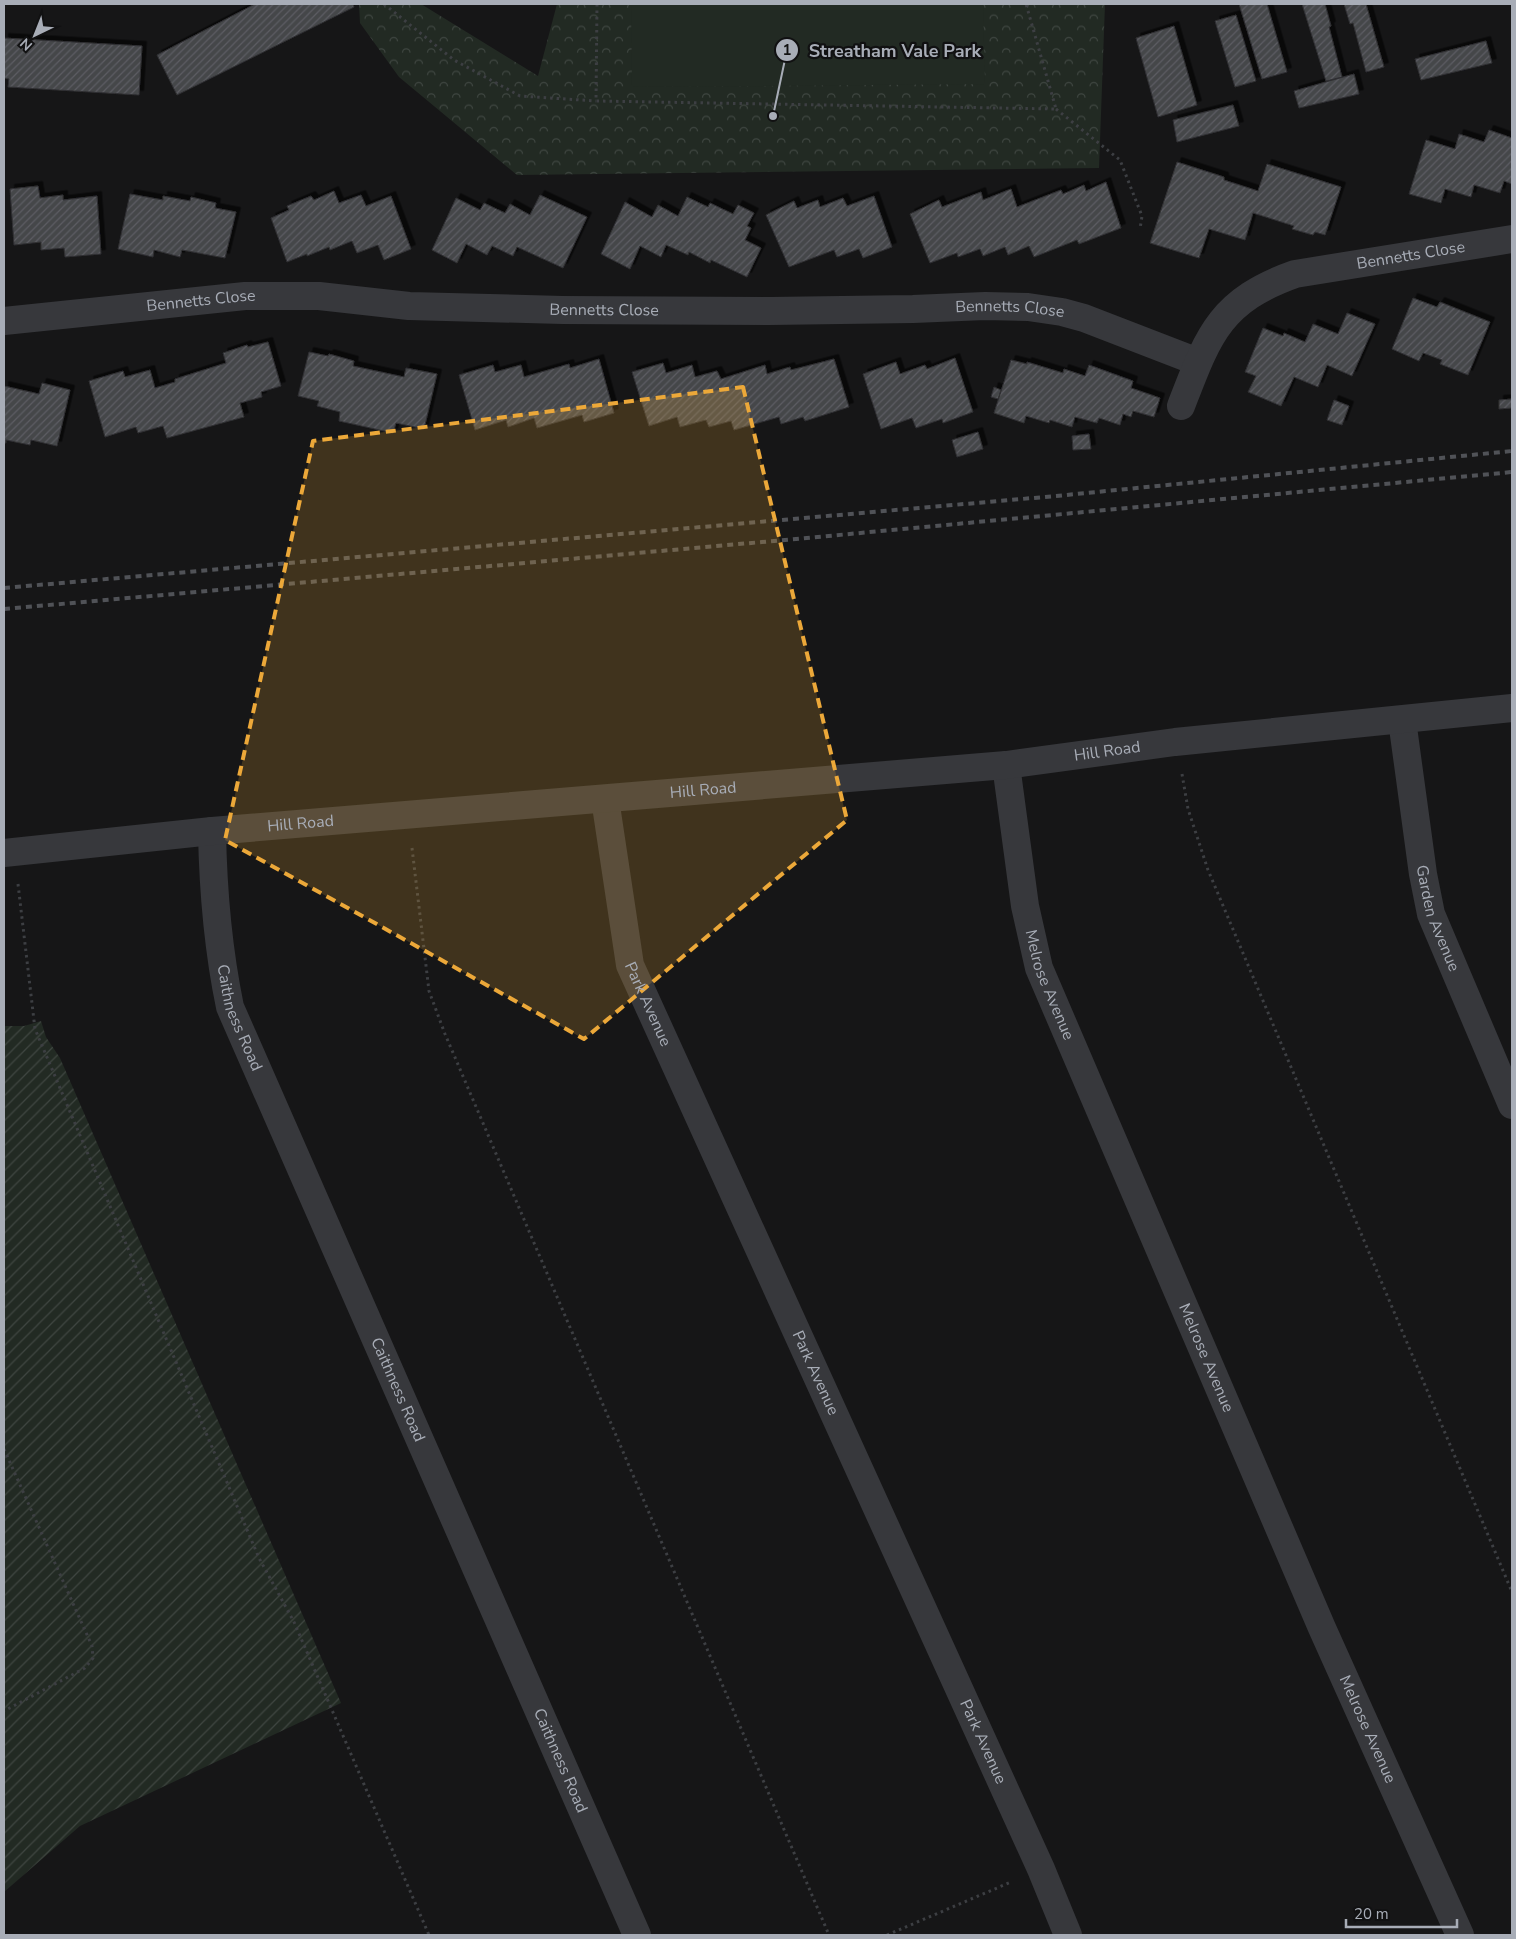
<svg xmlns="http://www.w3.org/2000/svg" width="1516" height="1939" viewBox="0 0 1516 1939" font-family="'Nunito Sans',sans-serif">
<defs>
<pattern id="park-crowns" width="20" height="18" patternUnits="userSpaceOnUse" patternTransform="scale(1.25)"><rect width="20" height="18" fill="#222a23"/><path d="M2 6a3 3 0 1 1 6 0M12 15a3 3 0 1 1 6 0" fill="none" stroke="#3f4641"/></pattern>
<pattern id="garden-furrows" width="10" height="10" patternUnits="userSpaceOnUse" patternTransform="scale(1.25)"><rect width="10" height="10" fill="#222a23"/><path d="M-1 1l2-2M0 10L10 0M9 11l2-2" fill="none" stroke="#3f4641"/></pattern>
<pattern id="building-hatch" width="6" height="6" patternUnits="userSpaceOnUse" patternTransform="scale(1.25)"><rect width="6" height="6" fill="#45464a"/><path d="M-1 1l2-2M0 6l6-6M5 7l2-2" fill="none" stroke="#5d5e62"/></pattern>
<filter id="shadow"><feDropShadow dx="4.5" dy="-4.5" stdDeviation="0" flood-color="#0009"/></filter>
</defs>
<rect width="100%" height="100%" fill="#161617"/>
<path fill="url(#park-crowns)" d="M 359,4 L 421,4 L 538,76 L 557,4 L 1105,4 L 1099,168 L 517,175 L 399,77 L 360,23 Z"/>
<path fill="url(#garden-furrows)" d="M 41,1021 L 46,1037 L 60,1058 L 341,1703 L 80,1826 L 4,1892 L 4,1026 L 24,1026 Z"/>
<path fill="#222a23" d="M 631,4 L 983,4 L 985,84 L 632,87 Z"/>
<path fill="url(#building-hatch)" stroke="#303033" filter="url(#shadow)" d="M 255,4 L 353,4 L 354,7 L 177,95 L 157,55 Z
M 1239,4 L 1267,4 L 1287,72 L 1262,79 Z
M 1302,4 L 1325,4 L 1331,26 L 1329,27 L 1342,77 L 1326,81 Z
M 1344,4 L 1366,4 L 1384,67 L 1366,72 L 1353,23 L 1350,24 Z
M 1236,15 L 1256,81 L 1235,87 L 1215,21 Z
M 1174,26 L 1197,105 L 1158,117 L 1136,38 Z
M 4,38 L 142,46 L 139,95 L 8,87 L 9,79 L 4,78 Z
M 1486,41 L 1492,63 L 1421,80 L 1415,59 Z
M 1354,74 L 1359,94 L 1299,108 L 1294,91 Z
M 1233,105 L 1239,126 L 1177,142 L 1173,120 Z
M 1489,130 L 1512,138 L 1512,184 L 1504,181 L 1500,193 L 1474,185 L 1471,197 L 1445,189 L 1441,203 L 1409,194 L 1426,140 L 1455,149 L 1459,134 L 1484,142 Z
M 1177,162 L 1224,177 L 1224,180 L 1258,191 L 1267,164 L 1341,187 L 1325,235 L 1315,232 L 1313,235 L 1292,229 L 1294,226 L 1253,213 L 1245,240 L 1209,229 L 1199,258 L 1150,243 Z
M 1106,182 L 1121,228 L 1079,244 L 1077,240 L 1034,257 L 1029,246 L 1008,255 L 1005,247 L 983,256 L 980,249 L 958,257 L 957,253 L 930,263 L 910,214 L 939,200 L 942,207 L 981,192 L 983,200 L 1011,189 L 1017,207 L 1061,190 L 1063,194 L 1084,185 L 1086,191 Z
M 38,186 L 40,198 L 63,195 L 63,200 L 97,196 L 101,254 L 65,257 L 64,248 L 41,250 L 41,242 L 14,245 L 10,189 Z
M 334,191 L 339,203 L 361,195 L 366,206 L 391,196 L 411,249 L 384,260 L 378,245 L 357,253 L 352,241 L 330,250 L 329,247 L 307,256 L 307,254 L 287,262 L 271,218 L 289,210 L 287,206 L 311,196 L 314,200 Z
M 130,194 L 163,200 L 163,196 L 190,201 L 191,197 L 216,203 L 215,208 L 236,212 L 225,258 L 182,250 L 180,257 L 154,250 L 153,257 L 118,249 Z
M 540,195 L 587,217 L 563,268 L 517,247 L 513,256 L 492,246 L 487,255 L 466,244 L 457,263 L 432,250 L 456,198 L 480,210 L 484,203 L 505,213 L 510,204 L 530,215 Z
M 874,196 L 892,247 L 863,258 L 859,249 L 837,257 L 834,250 L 789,267 L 766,215 L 794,201 L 797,208 L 818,200 L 820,207 L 843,198 L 847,206 Z
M 687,197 L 708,207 L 710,203 L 733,214 L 738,205 L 754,213 L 747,226 L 751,228 L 745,240 L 761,248 L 747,277 L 711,260 L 710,263 L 689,252 L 688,255 L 666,245 L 661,257 L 640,246 L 630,269 L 601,254 L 625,202 L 652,217 L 658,205 L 678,216 Z
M 1413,298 L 1437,307 L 1440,302 L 1490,322 L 1468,375 L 1440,364 L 1442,360 L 1423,353 L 1419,361 L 1392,349 Z
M 1347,313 L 1375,324 L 1352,376 L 1327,365 L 1318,387 L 1294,377 L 1281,406 L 1248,392 L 1256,376 L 1245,372 L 1263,328 L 1283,336 L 1284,333 L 1305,342 L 1313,324 L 1338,334 Z
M 268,342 L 281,386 L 261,392 L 262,397 L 240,403 L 244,417 L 167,438 L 163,426 L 138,433 L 136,427 L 105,437 L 89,381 L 123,371 L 125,377 L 150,370 L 155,388 L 175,382 L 175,379 L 226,363 L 223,353 L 247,345 L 248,347 Z
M 309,352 L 328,356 L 329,354 L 354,361 L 353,366 L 404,377 L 406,368 L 437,374 L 424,429 L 396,423 L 393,433 L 339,421 L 340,412 L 317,406 L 319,401 L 298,396 Z
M 955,358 L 973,412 L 943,423 L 942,419 L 916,428 L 912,418 L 881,429 L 863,374 L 896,362 L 900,374 L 925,365 L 927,369 Z
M 599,359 L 614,413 L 584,422 L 582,415 L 537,428 L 534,418 L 508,427 L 506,420 L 475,430 L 459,375 L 493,365 L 495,372 L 521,365 L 524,377 L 569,364 L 570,368 Z
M 834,359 L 849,407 L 805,421 L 803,417 L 781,424 L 779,417 L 734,430 L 731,421 L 709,427 L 706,420 L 680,427 L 677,417 L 649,426 L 632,372 L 663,363 L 666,373 L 692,365 L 695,377 L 717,371 L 721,379 L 765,365 L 767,374 L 790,367 L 791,370 Z
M 1011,360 L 1027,364 L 1027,362 L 1063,373 L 1064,369 L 1085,376 L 1089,365 L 1133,381 L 1131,388 L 1160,398 L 1154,417 L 1133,411 L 1131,417 L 1123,414 L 1120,425 L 1099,418 L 1097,423 L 1075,417 L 1072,427 L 1050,420 L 1049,423 L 1026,416 L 1024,423 L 994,413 Z
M 42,383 L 70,390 L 57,446 L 31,440 L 30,445 L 6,440 L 6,443 L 4,443 L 4,386 L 39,394 Z
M 994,387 L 1001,390 L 998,399 L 991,397 Z
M 1512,399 L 1512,408 L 1499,409 L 1499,400 Z
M 1334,400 L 1349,406 L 1342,425 L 1327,420 Z
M 978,432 L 983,449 L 957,457 L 952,440 Z
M 1089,434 L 1091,449 L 1073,450 L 1072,436 Z"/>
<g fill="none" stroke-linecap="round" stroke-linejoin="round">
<path stroke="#3d3f43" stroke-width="3" stroke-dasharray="2.5 4" stroke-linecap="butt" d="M 384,4 L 454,60 L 520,96 L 596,101
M 597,4 L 596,101 L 1056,109 L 1026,4
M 1056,109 L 1120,160 L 1142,216 L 1140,229
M 1182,774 L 1188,809 L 1208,870 L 1512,1592
M 412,848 L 429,991 L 445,1034 L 829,1935
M 18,884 L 35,1029 L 259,1558 L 294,1622 L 429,1935
M 4,1449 L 92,1646 L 93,1658 L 85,1668 L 4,1711
M 887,1935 L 1011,1882"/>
<g stroke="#37383c" stroke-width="28">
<path id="s1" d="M 4,321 L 245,296 L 319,296 L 409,306 L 563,310 L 770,311 L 913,309 L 985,306 L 1028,307 L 1062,312 L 1084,318 L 1198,362"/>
<path id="s2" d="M 1181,406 C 1208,336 1219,301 1295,274 L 1512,239"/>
<path id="s3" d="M 1402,720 L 1423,874 L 1431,914 L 1512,1105"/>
<path id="s4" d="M 1006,765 L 1025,906 L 1039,968 L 1322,1628 L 1460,1935"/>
<path id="s5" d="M 605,799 L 630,965 L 1041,1869 L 1068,1935"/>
<path id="s6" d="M 212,831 C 213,890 218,949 230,1007 L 637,1935"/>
<path id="s7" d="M 4,853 L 212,831 L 1006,765 L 1175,742 L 1512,708"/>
</g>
<path stroke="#505257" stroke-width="4" stroke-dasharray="6 5" stroke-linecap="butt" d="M 4,588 L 1056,496 L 1512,451
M 4,609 L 796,539 L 1512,472"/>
</g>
<path fill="#eca839" fill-opacity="0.2" stroke="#eca839" stroke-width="4" stroke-dasharray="10 6" stroke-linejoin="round" d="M 743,387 L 847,820 L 584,1039 L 225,840 L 313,441 Z"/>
<g text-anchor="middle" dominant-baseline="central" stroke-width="4.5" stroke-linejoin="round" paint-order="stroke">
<g font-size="16" fill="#a8adb7" stroke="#111112">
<text stroke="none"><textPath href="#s2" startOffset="300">Bennetts Close</textPath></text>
<text stroke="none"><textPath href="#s1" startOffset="198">Bennetts Close</textPath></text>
<text stroke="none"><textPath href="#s1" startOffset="602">Bennetts Close</textPath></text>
<text stroke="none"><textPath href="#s1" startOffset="1008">Bennetts Close</textPath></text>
<text stroke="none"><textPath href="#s7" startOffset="1108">Hill Road</textPath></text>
<text stroke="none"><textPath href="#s7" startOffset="702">Hill Road</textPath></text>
<text stroke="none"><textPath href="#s7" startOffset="298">Hill Road</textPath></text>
<text stroke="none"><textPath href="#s3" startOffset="202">Garden Avenue</textPath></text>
<text stroke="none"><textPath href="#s4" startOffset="225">Melrose Avenue</textPath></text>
<text stroke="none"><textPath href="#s5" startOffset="211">Park Avenue</textPath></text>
<text stroke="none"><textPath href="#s6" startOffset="190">Caithness Road</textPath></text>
<text stroke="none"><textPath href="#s4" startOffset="630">Melrose Avenue</textPath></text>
<text stroke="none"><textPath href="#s5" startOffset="616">Park Avenue</textPath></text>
<text stroke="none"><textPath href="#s6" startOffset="595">Caithness Road</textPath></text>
<text stroke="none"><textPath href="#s4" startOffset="1035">Melrose Avenue</textPath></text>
<text stroke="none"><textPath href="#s5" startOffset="1021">Park Avenue</textPath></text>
<text stroke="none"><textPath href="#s6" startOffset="1000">Caithness Road</textPath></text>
</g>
</g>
<path fill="none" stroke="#a8adb7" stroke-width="2" d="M773 116L787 50"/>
<g fill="#a8adb7" stroke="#111112" stroke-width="2">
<circle cx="773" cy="116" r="5"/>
<circle cx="787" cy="50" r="12"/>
</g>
<g font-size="15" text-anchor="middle" font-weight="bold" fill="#111">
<text x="787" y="55">1</text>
</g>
<g font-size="18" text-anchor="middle" font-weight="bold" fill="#a8adb7" stroke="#111112" stroke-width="4.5" stroke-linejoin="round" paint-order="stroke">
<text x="895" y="57">Streatham Vale Park</text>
</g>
<rect width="1516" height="1939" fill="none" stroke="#a8adb7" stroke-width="10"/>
<g transform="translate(35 35) rotate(223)" stroke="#111112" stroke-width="4" paint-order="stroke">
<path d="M0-4L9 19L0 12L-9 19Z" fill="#a8adb7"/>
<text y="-8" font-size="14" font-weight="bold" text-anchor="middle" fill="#a8adb7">N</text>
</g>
<path d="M1346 1919v8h111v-8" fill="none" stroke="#a8adb7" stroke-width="2.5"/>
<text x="1354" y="1919" font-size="15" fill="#a8adb7" stroke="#111112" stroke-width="4" paint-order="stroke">20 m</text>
</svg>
